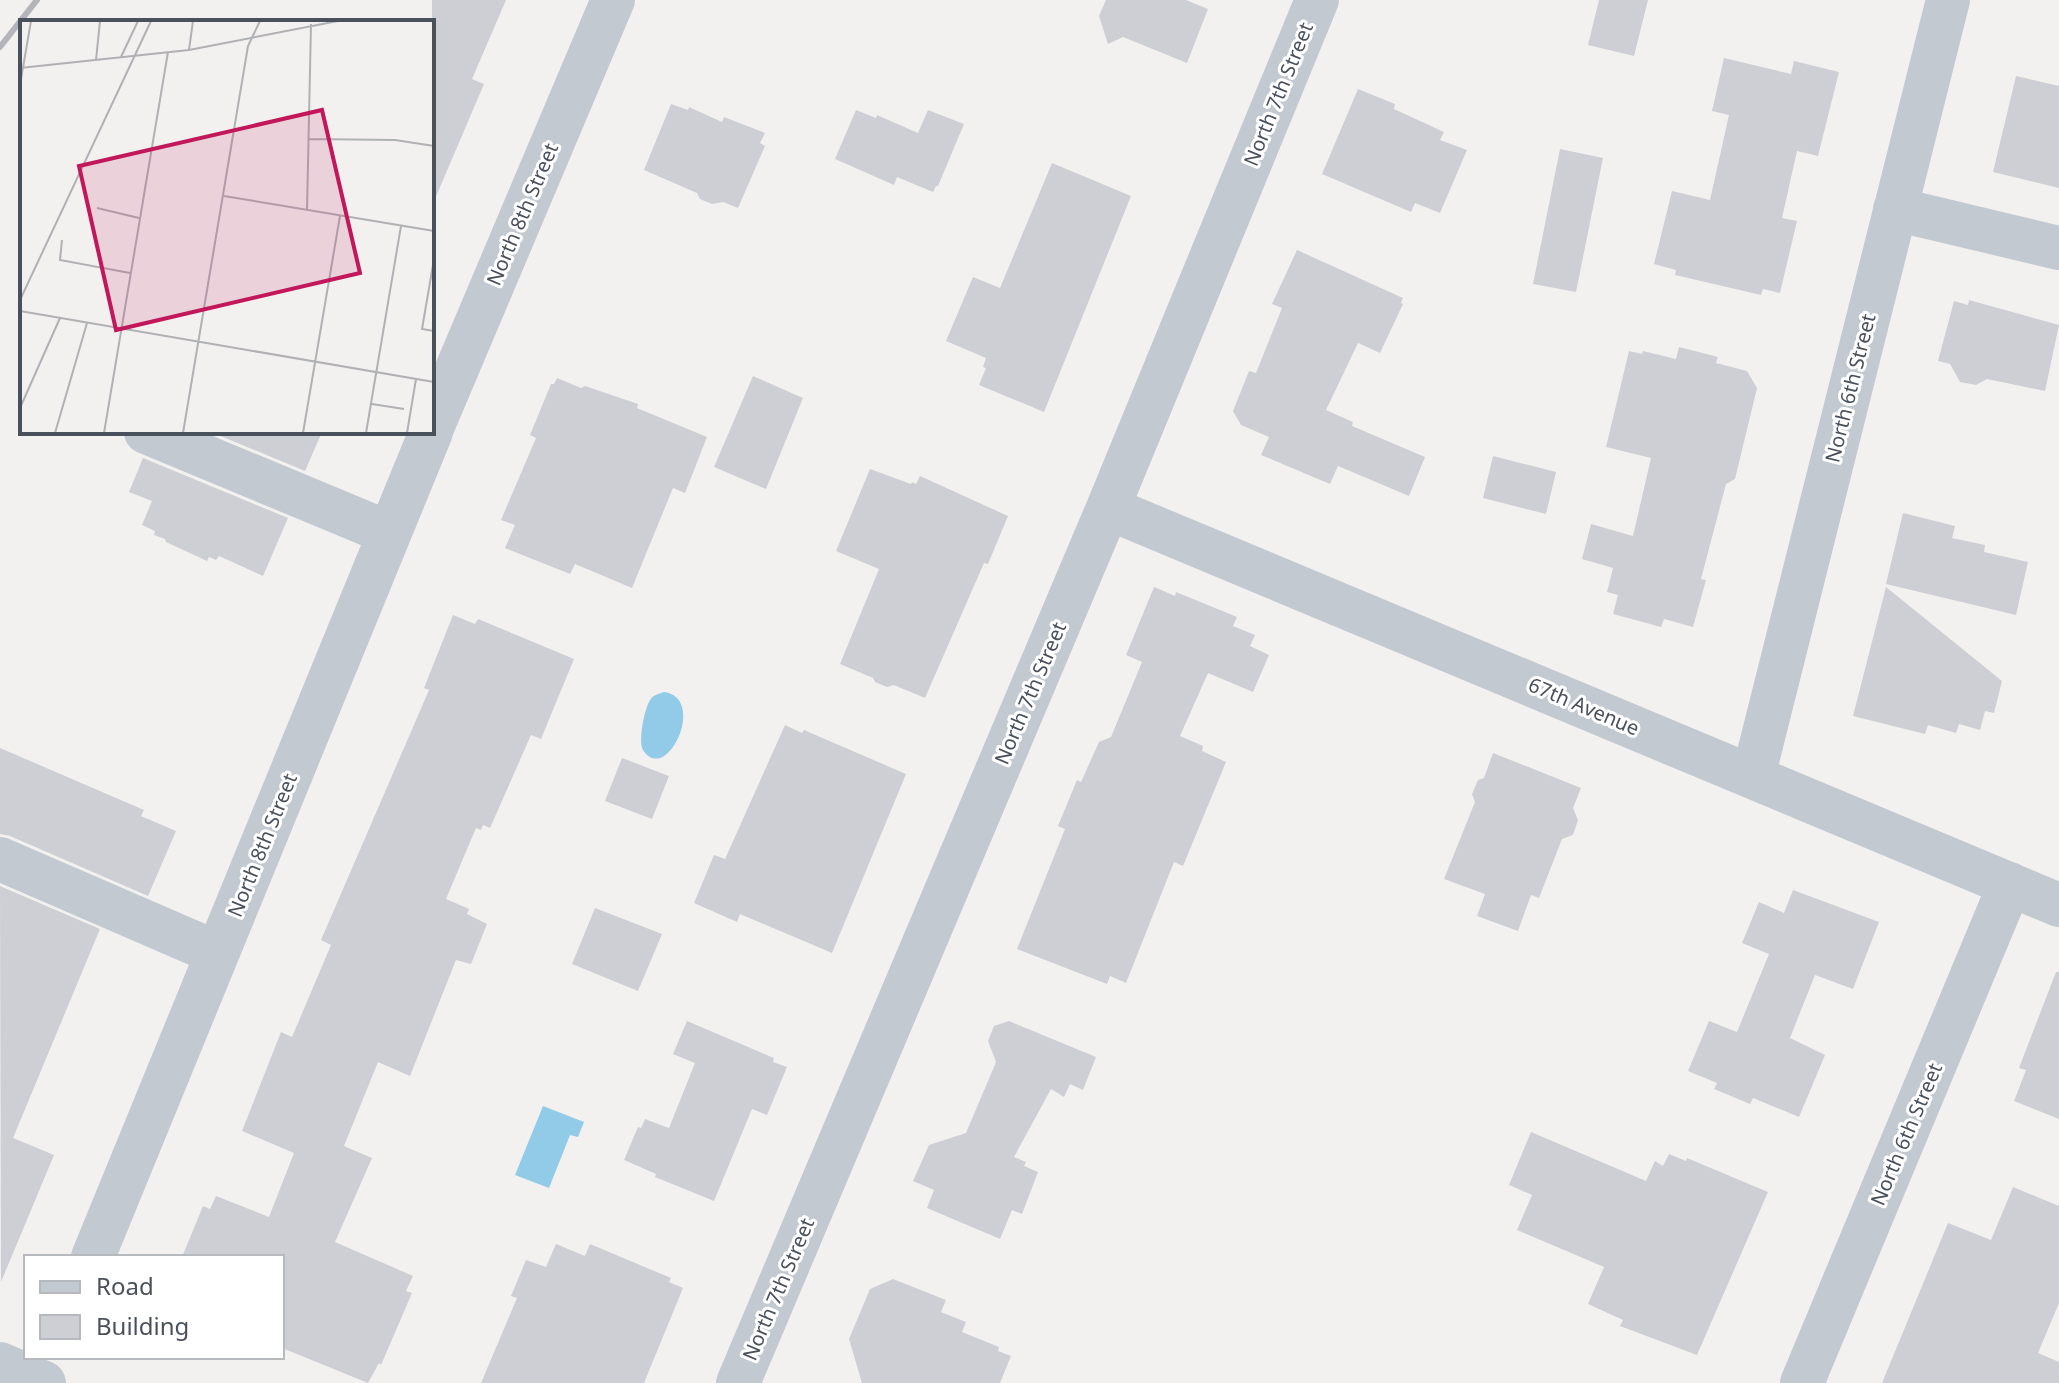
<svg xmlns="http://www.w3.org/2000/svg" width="2059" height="1383" viewBox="0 0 2059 1383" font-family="'Noto Sans',sans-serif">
<rect width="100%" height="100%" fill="#f3f1f0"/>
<path fill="#91cbe8" d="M 664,692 C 708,698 666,786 643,750 C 638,742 644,711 649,702 C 652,695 658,694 664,692 Z
M 543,1106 L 584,1122 L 578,1137 L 570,1135 L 549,1188 L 515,1175 Z"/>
<path fill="#cdcfd5" d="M 432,0 L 506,0 L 472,79 L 484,84 L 432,206 Z
M 1106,0 L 1186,0 L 1208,9 L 1187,63 L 1123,37 L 1108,44 L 1099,16 Z
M 1599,0 L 1648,0 L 1634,56 L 1588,45 Z
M 1724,58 L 1791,74 L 1794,61 L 1839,72 L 1818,156 L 1797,151 L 1782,218 L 1797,221 L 1780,293 L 1763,289 L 1761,295 L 1675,275 L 1676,270 L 1654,264 L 1672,191 L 1710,200 L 1729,115 L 1712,111 Z
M 2016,76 L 2059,86 L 2059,188 L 1993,172 Z
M 1358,89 L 1395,104 L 1394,109 L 1444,132 L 1440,140 L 1467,150 L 1440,213 L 1415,203 L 1411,212 L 1322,174 Z
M 671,104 L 688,110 L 689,107 L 722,122 L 724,117 L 765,133 L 760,143 L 765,146 L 738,208 L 723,202 L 712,204 L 700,199 L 697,193 L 644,170 Z
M 856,110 L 876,118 L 877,115 L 918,133 L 928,110 L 964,124 L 938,186 L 936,186 L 933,192 L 897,177 L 894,185 L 835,159 Z
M 1560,149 L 1603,158 L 1576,292 L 1533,284 Z
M 1052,163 L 1131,196 L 1044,412 L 979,385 L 986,368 L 983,367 L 986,358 L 946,341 L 973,277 L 1000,288 Z
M 1297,250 L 1403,298 L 1401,303 L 1403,304 L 1380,353 L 1358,343 L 1326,410 L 1353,422 L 1352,426 L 1425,457 L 1409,496 L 1338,466 L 1330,484 L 1261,455 L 1269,437 L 1241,425 L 1233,411 L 1249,371 L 1256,373 L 1282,308 L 1272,304 Z
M 1969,300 L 2059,325 L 2045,391 L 1987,379 L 1976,385 L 1960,382 L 1950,364 L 1938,361 L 1954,301 L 1968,305 Z
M 1679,347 L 1718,357 L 1716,363 L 1747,371 L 1757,388 L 1735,479 L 1726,484 L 1701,579 L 1706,580 L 1693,627 L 1664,619 L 1661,627 L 1613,614 L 1618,595 L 1607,592 L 1613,568 L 1582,559 L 1591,524 L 1633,536 L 1651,458 L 1606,447 L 1629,351 L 1642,354 L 1643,351 L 1676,359 Z
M 753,376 L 803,398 L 766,489 L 714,467 Z
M 557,378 L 581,388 L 585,386 L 638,404 L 637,408 L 707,437 L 685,493 L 673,488 L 632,588 L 575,564 L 570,574 L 505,548 L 515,525 L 501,520 L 536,438 L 530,435 L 551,384 L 554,384 Z
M 211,432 L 322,432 L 305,471 Z
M 1493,456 L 1556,472 L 1546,514 L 1483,498 Z
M 143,458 L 288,518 L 263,576 L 219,556 L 216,560 L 209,557 L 207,561 L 166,542 L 165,539 L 154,535 L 155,531 L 142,525 L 152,501 L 129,492 Z
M 870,469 L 911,484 L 912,482 L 916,484 L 920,476 L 1008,516 L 988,564 L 984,563 L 925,698 L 894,685 L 887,687 L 875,682 L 873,678 L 840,664 L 879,569 L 836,551 Z
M 1903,513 L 1955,526 L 1952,538 L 1985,545 L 1984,552 L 2028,562 L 2016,615 L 1886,584 Z
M 1154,587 L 1175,596 L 1176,592 L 1237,617 L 1233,626 L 1255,635 L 1250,646 L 1269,655 L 1253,692 L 1208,673 L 1180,736 L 1203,746 L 1202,751 L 1226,762 L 1183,866 L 1174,862 L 1126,983 L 1110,976 L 1107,984 L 1017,949 L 1065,829 L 1058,826 L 1077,780 L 1081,782 L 1099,742 L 1111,737 L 1142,662 L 1126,655 Z
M 1886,587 L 2002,681 L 1994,713 L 1985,711 L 1980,730 L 1959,724 L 1956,733 L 1928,725 L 1925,734 L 1853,716 Z
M 453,615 L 475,624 L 478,619 L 574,659 L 541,739 L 531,735 L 490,828 L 483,825 L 481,830 L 476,828 L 446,899 L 469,909 L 467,914 L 487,924 L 471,964 L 456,960 L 410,1076 L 378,1062 L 344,1146 L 372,1158 L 335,1242 L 413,1276 L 406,1291 L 412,1293 L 381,1365 L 379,1363 L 368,1383 L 282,1348 L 282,1257 L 182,1257 L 203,1206 L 210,1209 L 216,1196 L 269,1217 L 294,1153 L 242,1131 L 281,1032 L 292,1037 L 331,945 L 321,940 L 429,690 L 424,688 Z
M 785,725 L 802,733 L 804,730 L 906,774 L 832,953 L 740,914 L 737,922 L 694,903 L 714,855 L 725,859 Z
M 0,748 L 144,810 L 141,816 L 176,831 L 148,896 L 10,836 L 0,834 Z
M 1493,753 L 1581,788 L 1573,808 L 1578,820 L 1573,835 L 1562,839 L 1539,898 L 1531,895 L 1518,931 L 1477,916 L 1485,894 L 1444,879 L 1475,802 L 1472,794 L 1478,780 L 1484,778 Z
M 622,758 L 669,776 L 652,819 L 605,801 Z
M 0,886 L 100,929 L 13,1138 L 54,1155 L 1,1282 Z
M 1793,890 L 1879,922 L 1853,989 L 1815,975 L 1790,1038 L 1825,1055 L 1799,1117 L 1753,1098 L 1750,1104 L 1714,1089 L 1717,1083 L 1688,1071 L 1709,1021 L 1737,1032 L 1769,954 L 1742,943 L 1759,902 L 1784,913 Z
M 595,908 L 662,934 L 638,991 L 572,964 Z
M 2056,972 L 2059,972 L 2059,1119 L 2014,1101 L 2026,1070 L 2019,1068 Z
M 687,1021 L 774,1058 L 773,1062 L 787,1067 L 767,1115 L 752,1109 L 714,1201 L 655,1177 L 656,1174 L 624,1160 L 638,1127 L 641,1128 L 645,1119 L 669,1128 L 695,1063 L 673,1054 Z
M 1009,1021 L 1096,1057 L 1083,1090 L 1070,1084 L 1064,1097 L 1051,1089 L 1014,1157 L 1026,1162 L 1024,1166 L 1038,1172 L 1022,1214 L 1012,1210 L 1000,1239 L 927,1208 L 934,1190 L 913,1181 L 929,1145 L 966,1133 L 996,1062 L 988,1041 L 994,1026 Z
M 1531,1132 L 1646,1181 L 1655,1161 L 1663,1166 L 1669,1154 L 1686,1161 L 1687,1158 L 1768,1192 L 1697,1355 L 1620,1326 L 1623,1320 L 1588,1304 L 1604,1267 L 1517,1230 L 1532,1195 L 1509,1185 Z
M 2013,1187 L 2059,1206 L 2059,1303 L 2038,1353 L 2059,1362 L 2059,1383 L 1882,1383 L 1948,1223 L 1991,1240 Z
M 556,1244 L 585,1256 L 590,1244 L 671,1278 L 669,1282 L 683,1288 L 644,1383 L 481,1383 L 517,1298 L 511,1296 L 526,1260 L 546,1267 Z
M 893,1279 L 946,1300 L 941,1312 L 966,1322 L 962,1332 L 999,1347 L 998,1351 L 1011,1356 L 1000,1383 L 862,1383 L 849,1339 L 870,1289 Z"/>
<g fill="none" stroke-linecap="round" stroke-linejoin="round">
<path stroke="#c2c9d1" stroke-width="44" d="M 1895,209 L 2059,248
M 432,428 L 613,0
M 146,432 L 389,533
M 1108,508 L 2059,905
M 1753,777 L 1948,0
M 0,859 L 217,953
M 93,1257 L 431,432
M 0,1364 L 44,1383
M 738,1383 L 1108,508 L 1317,0
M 1802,1383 L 2010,884"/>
<path stroke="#b3b5ba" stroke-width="6" d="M 0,47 L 37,0"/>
</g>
<g text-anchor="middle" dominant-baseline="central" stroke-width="6" stroke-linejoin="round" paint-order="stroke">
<g font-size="20" fill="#49515d" stroke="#fff">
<text transform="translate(1278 94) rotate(-68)">North 7th Street</text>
<text transform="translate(522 214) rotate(-67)">North 8th Street</text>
<text transform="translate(1850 388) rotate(-76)">North 6th Street</text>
<text transform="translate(1030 693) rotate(-67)">North 7th Street</text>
<text transform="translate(1584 706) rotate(23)">67th Avenue</text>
<text transform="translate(262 845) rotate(-68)">North 8th Street</text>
<text transform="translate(1906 1134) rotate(-67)">North 6th Street</text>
<text transform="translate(778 1289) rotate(-67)">North 7th Street</text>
</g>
</g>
<g transform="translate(20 20)">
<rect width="414" height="414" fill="#f3f1f0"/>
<path fill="none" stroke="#afb1b5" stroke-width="2" d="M 169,30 L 173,1M 101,37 L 118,1M 76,40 L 80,1M 0,48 L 169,30 L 318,1M 0,65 L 11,1M 288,119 L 375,120 L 414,126M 204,176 L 414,211M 77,188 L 119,198M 287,190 L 291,4M 42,220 L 40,240 L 110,253M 414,239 L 402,309 L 414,311M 0,280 L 131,1M 0,291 L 414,362M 352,384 L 384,389M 0,388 L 40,298M 35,413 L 67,303M 84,413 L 148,32M 163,413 L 228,26 L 240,1M 283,413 L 320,196M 346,413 L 381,206M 387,413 L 396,359"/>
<path fill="#c2185b" fill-opacity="0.15" stroke="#c2185b" stroke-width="4" d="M 302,90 L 340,253 L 96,310 L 59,146 Z"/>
<rect width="414" height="414" fill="none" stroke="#49515d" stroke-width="4"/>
</g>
<rect x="24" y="1255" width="260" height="104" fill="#ffffff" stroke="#b6b9be" stroke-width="2"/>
<rect x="40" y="1281" width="40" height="12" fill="#c2c9d1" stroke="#b6b9be" stroke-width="2"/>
<text x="96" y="1295" font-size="24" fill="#49515d">Road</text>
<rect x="40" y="1315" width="40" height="24" fill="#cdcfd5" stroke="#b6b9be" stroke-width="2"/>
<text x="96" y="1335" font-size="24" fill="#49515d">Building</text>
</svg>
